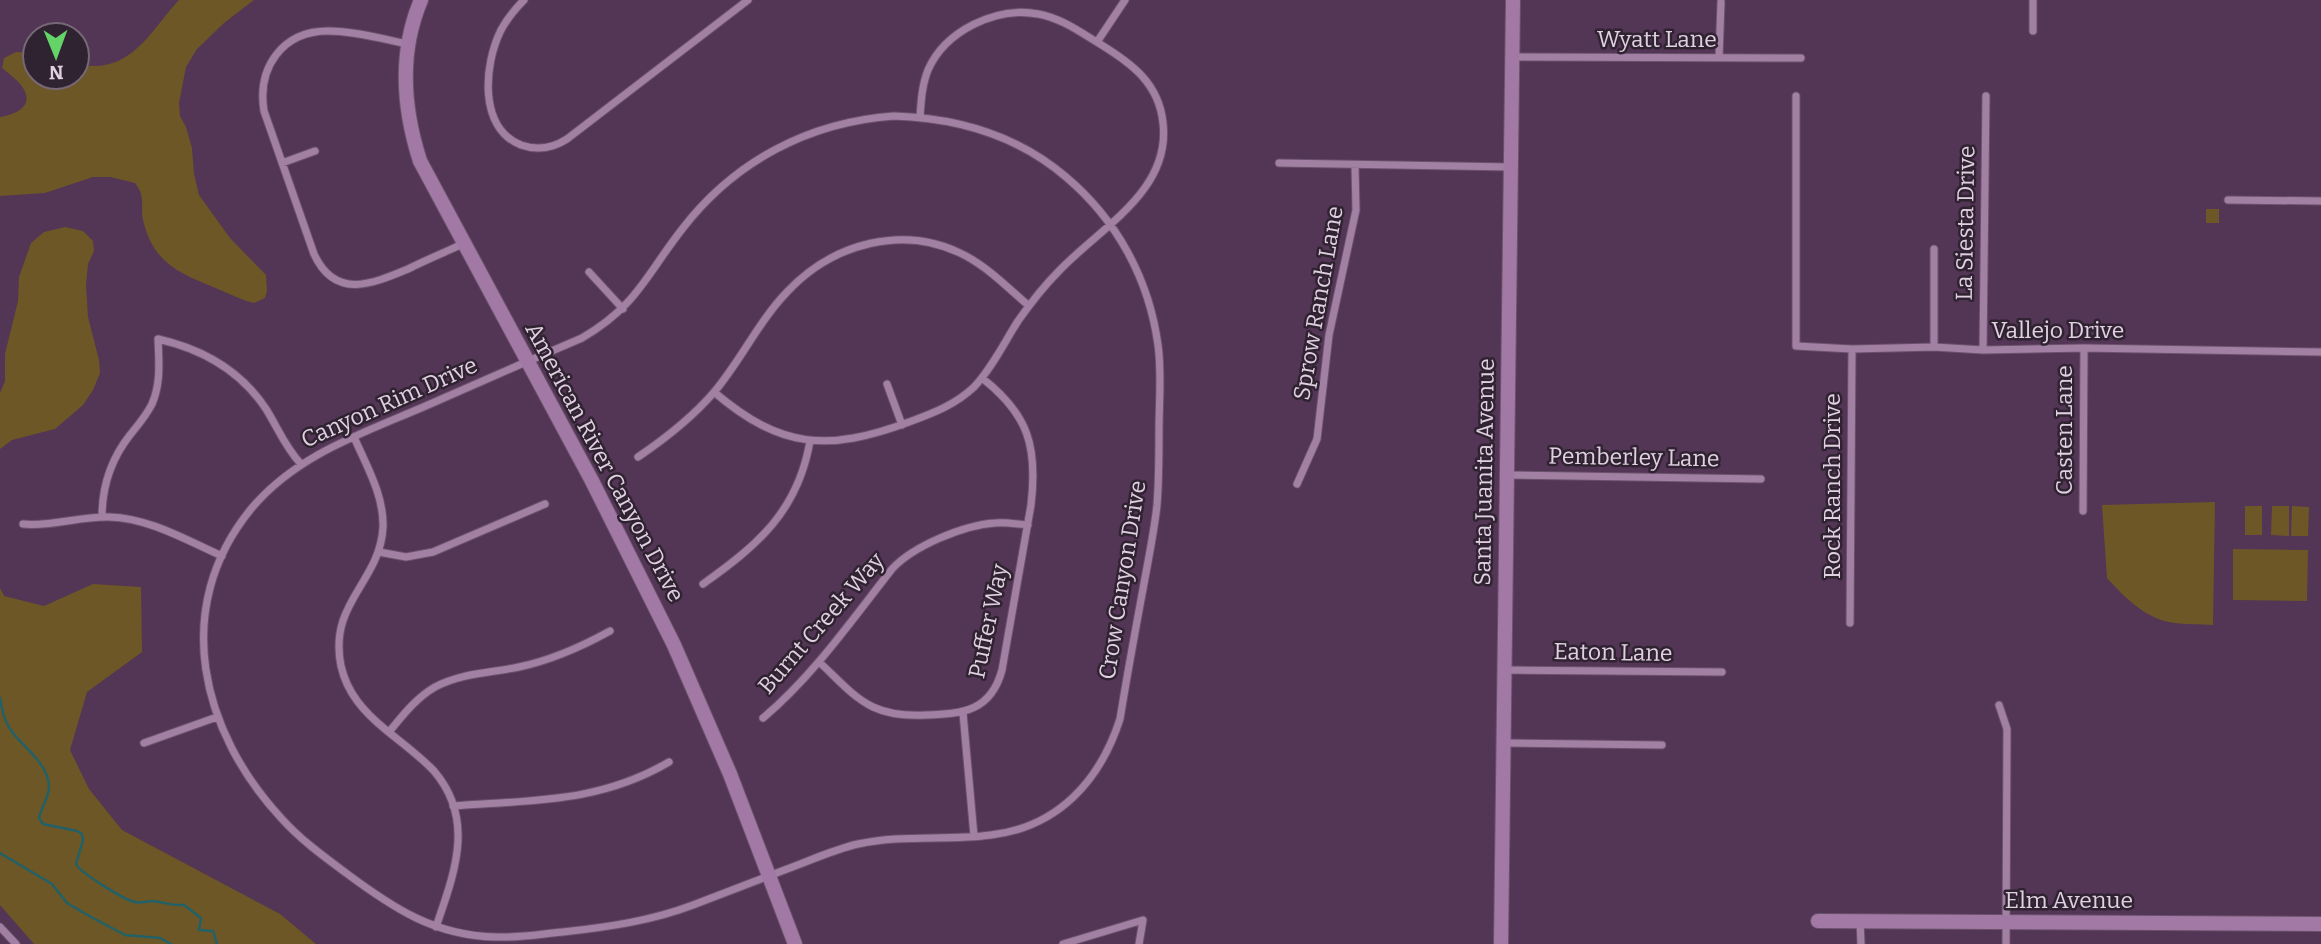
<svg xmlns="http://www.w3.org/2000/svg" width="2321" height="944" viewBox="0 0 2321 944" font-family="Bitter,serif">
<rect width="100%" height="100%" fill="#533555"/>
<path fill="#6d5726" d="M 179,0 L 254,0 L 224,23 L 197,49 L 186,67 L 179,103 L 180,116 L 186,127 L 192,148 L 194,174 L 199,195 L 230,238 L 266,275 L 267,291 L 265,298 L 254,303 C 241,300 230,294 218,289 C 182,274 155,265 144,224 C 139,208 147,198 135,183 L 110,177 L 93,177 L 45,193 L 0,196 L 0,117 C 14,115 35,107 23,88 C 18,80 9,74 2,68 L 4,58 L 16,52 L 35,53 L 35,77 L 77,77 L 77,65 C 86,65 96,67 105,65 C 139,59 157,23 179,0 Z
M 2206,209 L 2219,209 L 2219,223 L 2206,223 Z
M 65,227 L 83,231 L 93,241 L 94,251 L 88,264 L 86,285 L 88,317 L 99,360 L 100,373 L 93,390 L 83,405 L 55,429 L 12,440 L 0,449 L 0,393 L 5,381 L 5,354 L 18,301 L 19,277 L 31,243 L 44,232 Z
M 2215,502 L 2213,625 C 2199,624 2183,625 2169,622 C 2144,617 2123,596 2107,578 L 2102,505 Z
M 2245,506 L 2262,506 L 2262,535 L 2245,535 Z
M 2272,506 L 2289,506 L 2289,536 L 2271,535 Z
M 2292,506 L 2309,507 L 2308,536 L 2291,536 Z
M 2233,549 L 2308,550 L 2307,601 L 2233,600 Z
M 93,584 L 141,587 L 142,652 L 87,692 L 70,750 L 89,789 L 122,830 L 280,914 L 316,944 L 34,944 L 0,905 L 0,588 L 4,596 L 44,606 Z"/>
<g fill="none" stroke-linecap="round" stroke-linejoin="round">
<path stroke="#226167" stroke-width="2.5" d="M 0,698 C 2,709 4,720 10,729 C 22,747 49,763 49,787 C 49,798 41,807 39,818 L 43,824 L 77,831 L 82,834 L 83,840 L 76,864 C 81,873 124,900 135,902 C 141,904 147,901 152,901 C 165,902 169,906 184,905 L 201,918 L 199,930 L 213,931 L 217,944
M 0,853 L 52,884 L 67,903 L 91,917 L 125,935 L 160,938 L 171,944"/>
<g stroke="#6b526c" stroke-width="9">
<path id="street" d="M 524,0 C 515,9 507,19 501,30 C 484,64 478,128 521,145 C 538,151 553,148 567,139 L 748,0
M 2033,0 L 2033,31
M 1097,42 L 1125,0
M 408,44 C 383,39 354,31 328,31 C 282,31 257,68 264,111 L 314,254 C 335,300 372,284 408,269 C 426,260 445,252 463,244
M 1514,57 L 1801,58
M 1719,58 L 1721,2
M 1796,96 L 1796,346 L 1852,349 L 1934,347 L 1983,350 L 2084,348 L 2321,352
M 894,116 C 957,118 1017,135 1066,177 C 1117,220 1149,279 1158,345 C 1162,373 1159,402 1159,430 C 1159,455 1159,480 1157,505 C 1154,533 1148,561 1143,589 C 1135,632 1127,676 1120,719 C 1100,781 1058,827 991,835 C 947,841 902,834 858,844 C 836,849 816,858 795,866 C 761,879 727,892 693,905 C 651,921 608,927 563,932 C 541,934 519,938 496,937 C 435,936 393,908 346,873 C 323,856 301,840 282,819 C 201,732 170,608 251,509 C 295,456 360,434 421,408 C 475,384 528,361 582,338 C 637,306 646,275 683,228 C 735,161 809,122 894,116 Z
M 282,163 L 315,151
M 1279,163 L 1511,167
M 2228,200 L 2321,201
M 1934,249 L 1934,347
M 589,272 L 623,309
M 1983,350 L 1986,96
M 887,384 L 902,425
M 714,392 C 781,449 828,452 909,422 C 933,413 955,405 974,387 C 992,368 1004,343 1018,321 C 1030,304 1043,287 1058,272 C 1099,228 1171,192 1163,123 C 1159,83 1131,63 1100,44 C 1080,32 1061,18 1038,14 C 996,6 945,31 928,70 C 922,85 921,101 920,117
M 354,437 C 366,465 384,495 383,527 C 380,583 328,602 341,666 C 347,693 364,712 386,730 C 402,743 420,756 434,771 C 476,820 454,874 436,927
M 638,457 C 666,438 693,417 715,391 C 741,360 759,321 787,292 C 833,243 905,223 966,256 C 990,269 1009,289 1029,306
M 1508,475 L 1761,479
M 1297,484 L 1317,439 L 1329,335 L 1356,210 L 1355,166
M 2083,511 L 2084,348
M 102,517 C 102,488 111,459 130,435 C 138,425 146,416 152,404 C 161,383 159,362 158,339 C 202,349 241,371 266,409 C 278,428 285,447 301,464
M 23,524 C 52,527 80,516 109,517 C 149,518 186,540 222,556
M 379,552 L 406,557 L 433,552 L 545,504
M 703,584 C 758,545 798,511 810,441
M 1850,623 L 1852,349
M 819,662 C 836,677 852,697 873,707 C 890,715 907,716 926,715 C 963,714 991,711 1002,670 L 1031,505 C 1038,446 1028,414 982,378
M 1505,670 L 1722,672
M 1999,705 L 2007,729 L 2006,944
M 963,713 L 974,836
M 763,718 C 813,676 851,621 892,569 C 913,546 964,525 995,523 C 1006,522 1017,524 1028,525
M 389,732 C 403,715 416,698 435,687 C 461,673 491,673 519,667 C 552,660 581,647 610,631
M 144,743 L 217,717
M 1504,743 L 1662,745
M 453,806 C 532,800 599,803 669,762
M 1860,921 L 1861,944
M 0,927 L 16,944
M 1063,944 L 1143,920 L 1139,944"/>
</g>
<g stroke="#6b526c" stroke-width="16">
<path id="secondary" d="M 421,0 C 399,52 403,108 420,161 L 592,481 L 674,645 L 730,774 L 795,944
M 1818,921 L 2321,924
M 1501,944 L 1513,0"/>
</g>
<use href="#street" stroke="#a280a4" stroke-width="7"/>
<use href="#secondary" stroke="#a279a5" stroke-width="14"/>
</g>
<g text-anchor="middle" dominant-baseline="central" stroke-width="5" stroke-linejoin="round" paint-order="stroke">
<g font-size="23" fill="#e1cfe2" stroke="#302331">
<text x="1657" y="39">Wyatt Lane</text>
<text transform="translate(1965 223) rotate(-89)">La Siesta Drive</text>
<text transform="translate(1318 303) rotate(-80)">Sprow Ranch Lane</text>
<text x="2058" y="330">Vallejo Drive</text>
<text transform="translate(389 402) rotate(-24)">Canyon Rim Drive</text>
<text transform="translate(2064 430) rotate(-90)">Casten Lane</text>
<text transform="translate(1634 457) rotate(1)">Pemberley Lane</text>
<text transform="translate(605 462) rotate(62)">American River Canyon Drive</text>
<text transform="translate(1484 472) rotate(-89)">Santa Juanita Avenue</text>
<text transform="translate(1832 486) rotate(-90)">Rock Ranch Drive</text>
<text transform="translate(1122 580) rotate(-81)">Crow Canyon Drive</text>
<text transform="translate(988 621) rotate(-78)">Puffer Way</text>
<text transform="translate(821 623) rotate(-49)">Burnt Creek Way</text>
<text transform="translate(1613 652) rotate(1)">Eaton Lane</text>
<text x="2069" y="900">Elm Avenue</text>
</g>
</g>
<g transform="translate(56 56) rotate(179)"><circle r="33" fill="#302331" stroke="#776878" stroke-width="2"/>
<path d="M0-5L12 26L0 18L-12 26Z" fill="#64d468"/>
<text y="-10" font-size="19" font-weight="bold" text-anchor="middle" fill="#e1cfe2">N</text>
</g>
</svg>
